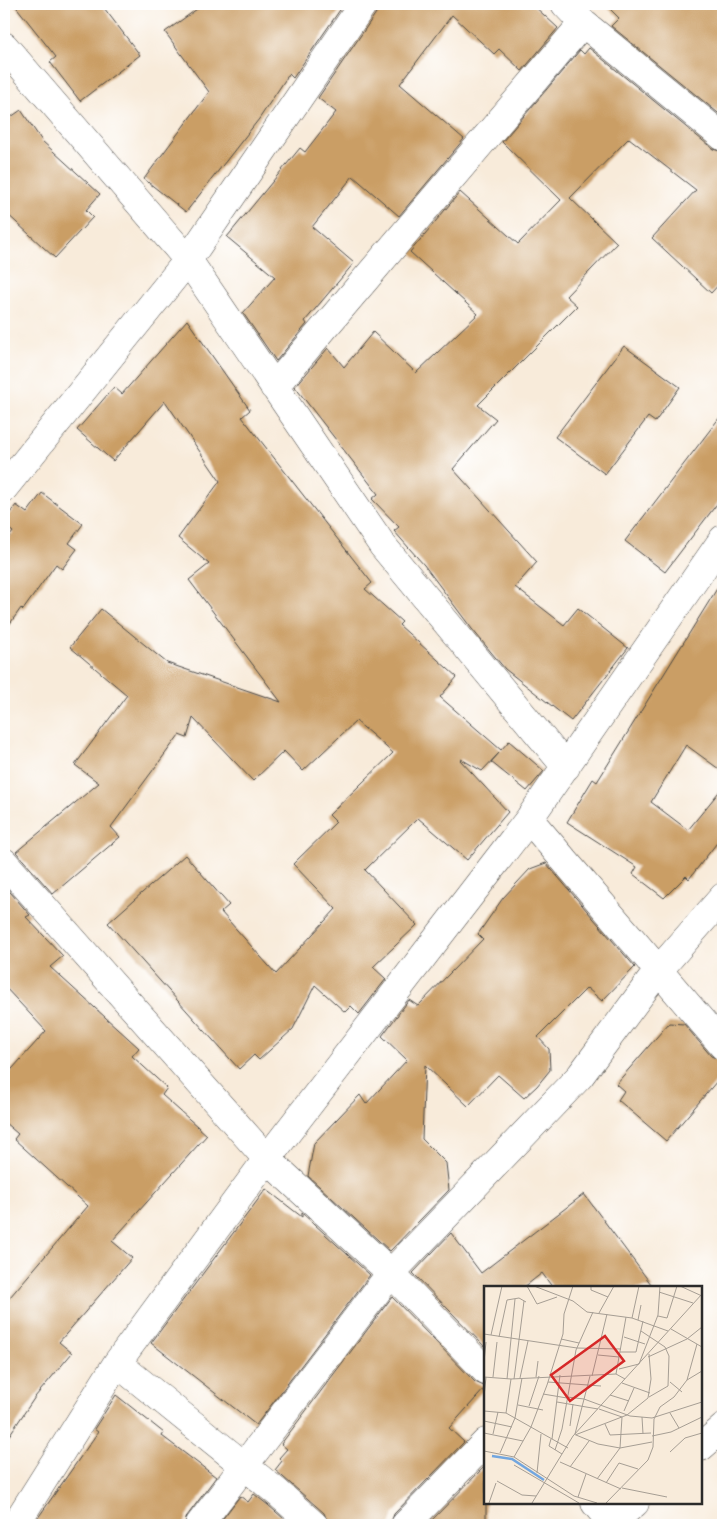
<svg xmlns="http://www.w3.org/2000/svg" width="727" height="1529" viewBox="0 0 727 1529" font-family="Caveat,sans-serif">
<rect width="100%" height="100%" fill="#fff"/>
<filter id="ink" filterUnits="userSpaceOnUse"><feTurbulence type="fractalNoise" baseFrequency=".02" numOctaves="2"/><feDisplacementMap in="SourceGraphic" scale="10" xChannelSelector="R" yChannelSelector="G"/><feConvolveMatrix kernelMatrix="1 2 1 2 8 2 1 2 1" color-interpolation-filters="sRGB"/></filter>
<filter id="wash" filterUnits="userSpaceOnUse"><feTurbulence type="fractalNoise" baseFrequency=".0096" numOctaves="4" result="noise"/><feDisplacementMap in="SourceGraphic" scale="20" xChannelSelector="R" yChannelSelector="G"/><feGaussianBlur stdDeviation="1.12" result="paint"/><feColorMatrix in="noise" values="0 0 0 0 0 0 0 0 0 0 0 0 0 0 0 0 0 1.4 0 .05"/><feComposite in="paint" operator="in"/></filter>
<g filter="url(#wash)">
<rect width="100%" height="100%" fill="#f8ebda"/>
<g id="blocks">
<path fill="#ca9e65" d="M 14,4 L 101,4 L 140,55 L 80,101 L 50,62 L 56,57 Z
M 204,4 L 344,4 L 293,78 L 289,74 L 259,119 L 186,212 L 144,179 L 209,92 L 165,32 Z
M 378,4 L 532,4 L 558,28 L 522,71 L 499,49 L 494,54 L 452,15 L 400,84 L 464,139 L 399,216 L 353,176 L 312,227 L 354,263 L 305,321 L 307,324 L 276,361 L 243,313 L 275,277 L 227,237 L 300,148 L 305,152 L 336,112 L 318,98 L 376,13 Z
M 605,4 L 715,4 L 723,12 L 723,117 L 611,26 L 619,18 Z
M 589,48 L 713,149 L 723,152 L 723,280 L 711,293 L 652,238 L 696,190 L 629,138 L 570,198 L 617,243 L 566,296 L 577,306 L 478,405 L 496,419 L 453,469 L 537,562 L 515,587 L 564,625 L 578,608 L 628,648 L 571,721 L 505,669 L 472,629 L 424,565 L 394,531 L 399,527 L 372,499 L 378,494 L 295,387 L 328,348 L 344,367 L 373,332 L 416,373 L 478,314 L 410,252 L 460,192 L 518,244 L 561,200 L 502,142 L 580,50 L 584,54 Z
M 21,110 L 42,141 L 100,194 L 86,210 L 93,217 L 55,258 L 4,211 L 4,122 Z
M 187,320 L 250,410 L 242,417 L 372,583 L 365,589 L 402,622 L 399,625 L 457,677 L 440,697 L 501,750 L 509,741 L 544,771 L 527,791 L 491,762 L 499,753 L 482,771 L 461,759 L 460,760 L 508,812 L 467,860 L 418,818 L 365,870 L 417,925 L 373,967 L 386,979 L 359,1014 L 351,1006 L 345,1012 L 315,985 L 293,1029 L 259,1060 L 254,1055 L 239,1069 L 108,923 L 185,855 L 229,905 L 221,912 L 276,974 L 336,909 L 293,864 L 336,822 L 329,815 L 393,753 L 356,721 L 303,771 L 284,751 L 253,781 L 193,718 L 187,738 L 179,735 L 111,827 L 120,837 L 53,894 L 16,852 L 99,783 L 75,765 L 127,695 L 70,647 L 101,609 L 167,663 L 281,702 L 189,580 L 209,564 L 178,538 L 220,481 L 165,401 L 113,461 L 77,430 L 114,387 L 122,394 Z
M 624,346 L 680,387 L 655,422 L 648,417 L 605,474 L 555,437 Z
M 723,413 L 723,496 L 665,572 L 625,541 Z
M 42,493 L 83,524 L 69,543 L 77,549 L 62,569 L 56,564 L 23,610 L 21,608 L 4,632 L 4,544 L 13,532 L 4,525 L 4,521 L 16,505 L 27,513 Z
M 723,579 L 723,772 L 686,745 L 651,802 L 688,830 L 723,787 L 723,835 L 689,879 L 686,876 L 664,898 L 633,874 L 637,867 L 567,822 L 593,779 L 597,782 Z
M 546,863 L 635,967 L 602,1001 L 587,988 L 538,1037 L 549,1049 L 550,1070 L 537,1086 L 524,1098 L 498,1075 L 468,1106 L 425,1065 L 422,1139 L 446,1163 L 449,1190 L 390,1251 L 308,1176 L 314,1143 L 360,1095 L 366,1104 L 407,1060 L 382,1036 L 409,1000 L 418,1006 L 483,939 L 478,934 L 503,898 L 530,869 Z
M 4,885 L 30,915 L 26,917 L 63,956 L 50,967 L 139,1048 L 132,1056 L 167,1088 L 162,1095 L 207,1135 L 112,1241 L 132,1258 L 59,1342 L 72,1353 L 35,1397 L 4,1443 L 4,1304 L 88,1206 L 14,1139 L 18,1134 L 4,1122 L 4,1078 L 46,1031 L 4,986 Z
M 669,1023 L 684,1024 L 711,1056 L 723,1061 L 723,1074 L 666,1141 L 618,1100 L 624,1091 L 616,1084 Z
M 266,1189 L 302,1217 L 302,1213 L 370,1275 L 256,1425 L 151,1343 Z
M 584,1194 L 654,1288 L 553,1288 L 542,1273 L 523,1288 L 486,1288 L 486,1348 L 413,1273 L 451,1233 L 481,1273 Z
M 392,1297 L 475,1382 L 486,1387 L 449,1428 L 464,1442 L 394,1514 L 390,1525 L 329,1525 L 324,1513 L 275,1470 L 282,1461 L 279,1458 L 287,1449 L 281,1444 Z
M 116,1395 L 164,1433 L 162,1436 L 216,1477 L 187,1516 L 184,1525 L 33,1525 L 98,1432 L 94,1429 Z
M 486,1465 L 486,1525 L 427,1525 Z
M 254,1494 L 268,1505 L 291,1525 L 218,1525 L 240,1496 L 248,1502 Z"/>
</g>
</g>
<g filter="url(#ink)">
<use href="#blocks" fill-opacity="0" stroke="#4a4845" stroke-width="1"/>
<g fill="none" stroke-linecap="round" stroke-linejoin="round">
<g stroke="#4a4845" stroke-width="29">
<path id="minor" d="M 565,4 L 583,23 L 723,137
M 4,46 L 188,260 L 383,546 L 566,767
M 274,387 L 583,23
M 4,488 L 188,260 L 363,4
M 529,819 L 723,1046
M 4,862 L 267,1159 L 391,1273 L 486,1371
M 117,1363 L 278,1493 L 314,1525
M 701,1447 L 723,1428
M 595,1503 L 613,1525
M 611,1523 L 635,1503
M 15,1525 L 117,1363 L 267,1159 L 529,819 L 723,539
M 199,1525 L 391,1273 L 580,1076 L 658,971 L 723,897
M 405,1525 L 486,1442"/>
</g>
<use href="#minor" stroke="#fff" stroke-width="28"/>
</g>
</g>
<g transform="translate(484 1286)">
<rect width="218" height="218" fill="#f8ebda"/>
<path fill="none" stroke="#72a6df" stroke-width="2.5" d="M 8,170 L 28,173 L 60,194"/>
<path fill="none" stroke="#a69e94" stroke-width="1" d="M 43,0 L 53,18 L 73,11M 50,0 L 89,15 L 103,26 L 148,32 L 184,45M 107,0 L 107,4 L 124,11M 196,0 L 218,10M 175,6 L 209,17M 115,27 L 130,0M 174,30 L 183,32 L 193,0M 148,32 L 155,0M 154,34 L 157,19M 187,43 L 218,61M 157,45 L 181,61 L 185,70 L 184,100 L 165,111M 0,48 L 93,62 L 137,63M 7,49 L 18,0M 15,51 L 23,14 L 35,12 L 42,16M 140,51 L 161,58M 77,53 L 95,57M 136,66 L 152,66 L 159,35M 114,69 L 135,71M 164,71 L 203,53 L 218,41M 0,76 L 2,56M 135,83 L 155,78 L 174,29 L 176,0M 132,88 L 142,31M 108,90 L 123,28M 0,91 L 27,93 L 132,88 L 141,93M 9,91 L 13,56M 52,91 L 54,75M 36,92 L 44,55M 23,93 L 31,13M 30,93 L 40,15M 203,94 L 213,58M 64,96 L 117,100M 186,96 L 198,106M 138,97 L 166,107M 59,108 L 83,112M 126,109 L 145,115M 0,111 L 2,91M 83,111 L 100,113 L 146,130 L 168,132 L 218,116M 73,116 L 114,123M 34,119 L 59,124M 45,120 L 55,90M 0,125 L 22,127 L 84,162M 140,125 L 150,102M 22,127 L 27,93M 186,127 L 195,142M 158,131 L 159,148M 0,135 L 28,141M 121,138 L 126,149 L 167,147M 86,140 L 89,118M 0,147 L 39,155M 9,148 L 14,126M 91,148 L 106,90M 91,149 L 143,129 L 164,112 L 167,93 L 165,68M 92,149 L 114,158 L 136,162 L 168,156M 168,150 L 187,146 L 218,131M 67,153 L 65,160 L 78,168M 68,153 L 76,89M 71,164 L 78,143 L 92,64 L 109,26M 0,165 L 30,171 L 90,210 L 113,217M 186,166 L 201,152 L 218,147M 16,167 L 31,132 L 38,92M 30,171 L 47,141 L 63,99 L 79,48 L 80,28 L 89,0M 76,176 L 137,203M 30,179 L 95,217M 86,181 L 105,155M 53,187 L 57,148M 113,193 L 136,162 L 138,131 L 115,123M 13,195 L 38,209 L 52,210M 122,197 L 135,177 L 154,183M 138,202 L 183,211M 94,211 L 102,188M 5,217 L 12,197M 48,217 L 89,150 L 218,8M 122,217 L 164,174 L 169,161 L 170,133 L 176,121 L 190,111 L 203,94 L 218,85"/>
<path fill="#d62828" fill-opacity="0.15" stroke="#d62828" stroke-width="2.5" d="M 121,50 L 140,75 L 86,115 L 67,89 Z"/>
<rect width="218" height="218" fill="none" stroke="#2b2b2b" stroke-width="2.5"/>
</g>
<rect width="727" height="1529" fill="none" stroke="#fff" stroke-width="20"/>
</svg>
